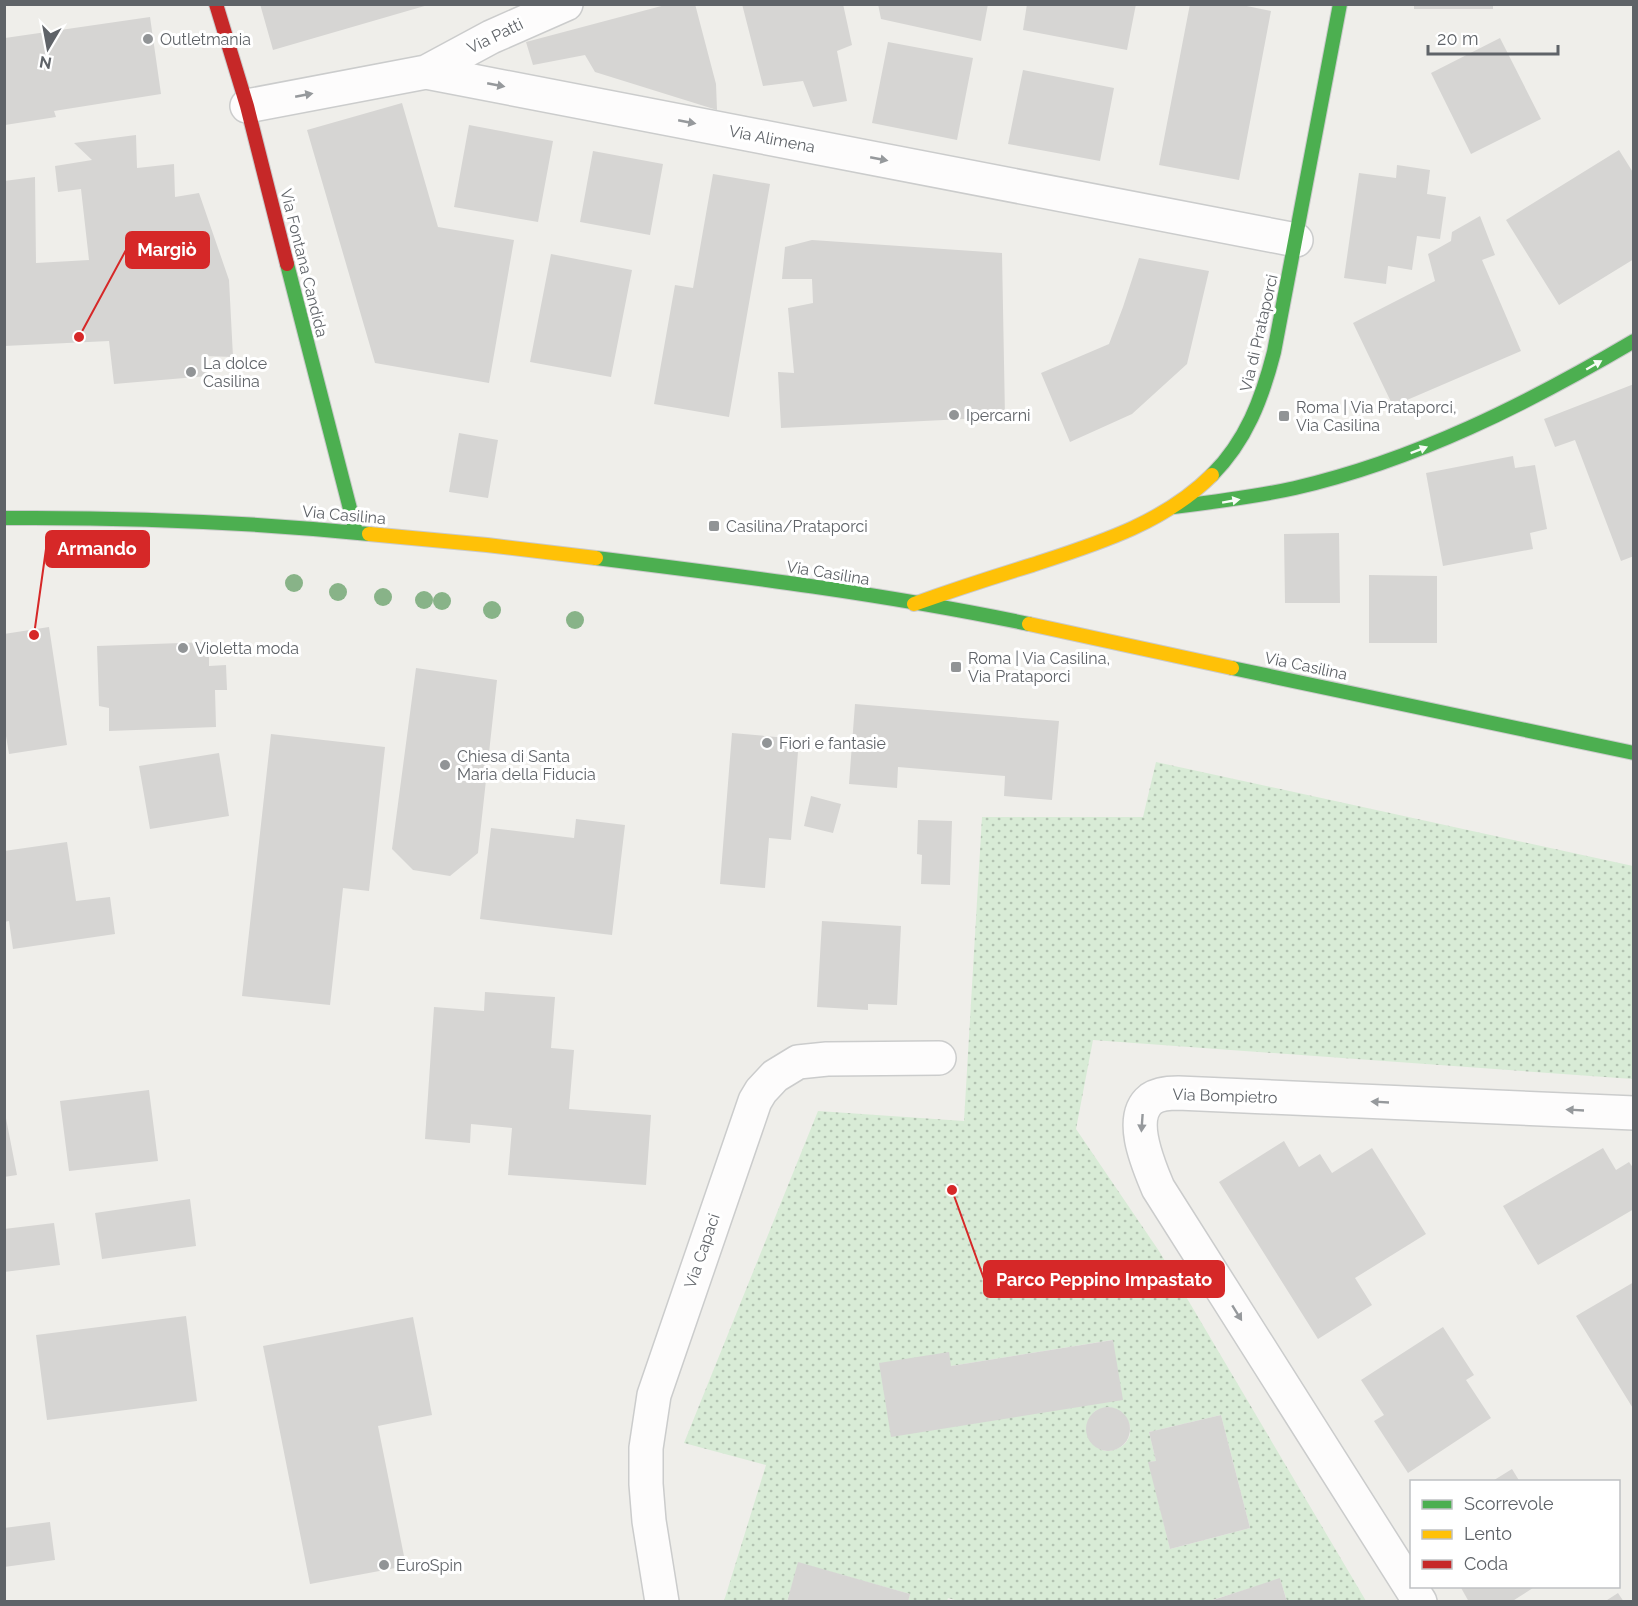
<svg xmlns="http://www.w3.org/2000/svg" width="1638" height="1606" viewBox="0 0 1638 1606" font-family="Raleway,sans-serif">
<defs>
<pattern id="green-dots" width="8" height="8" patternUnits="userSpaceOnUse" patternTransform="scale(1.5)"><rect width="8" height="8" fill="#d8ebd6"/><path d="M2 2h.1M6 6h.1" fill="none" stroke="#b2c2b1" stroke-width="1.8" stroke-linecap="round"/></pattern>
</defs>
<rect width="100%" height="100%" fill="#efeeea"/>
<path fill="url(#green-dots)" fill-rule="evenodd" d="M 1156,762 L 1633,866 L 1633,1079 L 1093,1040 L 1076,1129 L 1159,1251 L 1366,1601 L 1287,1601 L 1280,1579 L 1209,1601 L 962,1602 L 948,1598 L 947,1601 L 908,1601 L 910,1594 L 799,1563 L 787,1601 L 724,1601 L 766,1465 L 684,1443 L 818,1111 L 964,1121 L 982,817 L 1143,817 ZM 1112,1340 L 1122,1399 L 880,1363 L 951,1366 ZM 1109,1407 C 1140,1415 1136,1451 1105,1451 C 1091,1446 1085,1438 1087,1423 L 1095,1411 ZM 1221,1415 L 1250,1528 L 1170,1549 L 1149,1462 L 1156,1461 L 1149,1432 Z"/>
<path fill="#d6d5d3" d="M 260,4 L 428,4 L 428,5 L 273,50 Z
M 669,4 L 695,4 L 716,84 L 717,110 L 595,72 L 585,55 L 533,65 L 526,42 Z
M 742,4 L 843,4 L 852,45 L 837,51 L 847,101 L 813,107 L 803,81 L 763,86 Z
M 878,4 L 988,4 L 981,41 L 881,19 Z
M 1027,4 L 1136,4 L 1127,50 L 1023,30 Z
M 1190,4 L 1237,4 L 1271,11 L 1239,180 L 1159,165 Z
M 1414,4 L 1493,4 L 1493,9 L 1414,9 Z
M 150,17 L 161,94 L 54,111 L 56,117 L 5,125 L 5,38 Z
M 1500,38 L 1541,119 L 1471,154 L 1431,73 Z
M 888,42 L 973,58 L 957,140 L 872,123 Z
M 1023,70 L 1114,88 L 1100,161 L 1008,144 Z
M 402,103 L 438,227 L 514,240 L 489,383 L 375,363 L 307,130 Z
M 469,125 L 553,141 L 538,222 L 454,207 Z
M 136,135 L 137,168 L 174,164 L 175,197 L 199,193 L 229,280 L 233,357 L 205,356 L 208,376 L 114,384 L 109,341 L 4,346 L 4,181 L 35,177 L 36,263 L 89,260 L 81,189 L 58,192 L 55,166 L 92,160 L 74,143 Z
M 1619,150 L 1634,174 L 1634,259 L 1559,305 L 1506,220 Z
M 593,151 L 663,164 L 650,235 L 580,222 Z
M 1397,165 L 1430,170 L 1427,194 L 1446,197 L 1440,239 L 1417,236 L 1412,270 L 1388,266 L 1386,284 L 1344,278 L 1359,173 L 1396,178 Z
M 713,174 L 770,184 L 729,417 L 654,404 L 675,285 L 693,288 Z
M 1480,216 L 1495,255 L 1482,260 L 1521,351 L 1393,406 L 1353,323 L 1435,281 L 1428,254 L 1451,241 L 1452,232 Z
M 812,240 L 1002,253 L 1005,417 L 781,428 L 778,372 L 794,373 L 788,308 L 813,303 L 812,279 L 782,279 L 785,247 Z
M 551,254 L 632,270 L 611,377 L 530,362 Z
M 1139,258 L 1209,271 L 1187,364 L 1132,414 L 1070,442 L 1041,373 L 1109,344 L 1123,307 Z
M 1634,384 L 1634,556 L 1621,561 L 1575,440 L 1555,447 L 1544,419 Z
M 459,433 L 498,440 L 488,498 L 449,492 Z
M 1513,456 L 1515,468 L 1535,465 L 1547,529 L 1530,533 L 1533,549 L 1443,566 L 1426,473 Z
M 1339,533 L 1340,603 L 1285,603 L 1284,534 Z
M 1369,575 L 1437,576 L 1437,643 L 1369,643 Z
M 49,627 L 67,745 L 9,754 L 4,724 L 4,634 Z
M 209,642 L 209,666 L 226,665 L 227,690 L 215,690 L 216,727 L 109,731 L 109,708 L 99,706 L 97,646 Z
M 416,668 L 497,680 L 478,853 L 450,876 L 413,870 L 392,849 Z
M 855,704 L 1059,721 L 1052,800 L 1004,796 L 1005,776 L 898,767 L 897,788 L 849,784 Z
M 732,733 L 799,739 L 791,840 L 769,838 L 765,888 L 720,884 Z
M 271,734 L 385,747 L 369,891 L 343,888 L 330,1005 L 242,996 Z
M 219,753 L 229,816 L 150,829 L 139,766 Z
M 811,796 L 841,804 L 833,833 L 804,826 Z
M 576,819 L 625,825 L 612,935 L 480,919 L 491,828 L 574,838 Z
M 918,820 L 952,821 L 950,885 L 921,884 L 922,855 L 917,854 Z
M 67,842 L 76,901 L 110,897 L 115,934 L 13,949 L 9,921 L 4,922 L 4,851 Z
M 822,921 L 901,926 L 897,1005 L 868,1004 L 868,1010 L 817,1007 Z
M 485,992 L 555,997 L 551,1048 L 574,1050 L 569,1109 L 651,1115 L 646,1185 L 508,1175 L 512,1128 L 471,1124 L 470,1143 L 425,1139 L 434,1007 L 484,1011 Z
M 149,1090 L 158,1161 L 69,1171 L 60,1101 Z
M 4,1108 L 17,1175 L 4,1177 Z
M 1284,1141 L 1299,1167 L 1320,1154 L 1332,1173 L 1372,1148 L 1426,1234 L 1355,1278 L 1372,1305 L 1318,1339 L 1219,1182 Z
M 1603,1148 L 1616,1170 L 1629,1162 L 1634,1169 L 1634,1209 L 1538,1265 L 1503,1206 Z
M 190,1199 L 196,1246 L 102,1259 L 95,1213 Z
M 54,1223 L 60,1265 L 4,1272 L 4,1229 Z
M 1634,1282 L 1634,1410 L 1576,1316 Z
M 186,1316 L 197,1401 L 47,1420 L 36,1335 Z
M 413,1317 L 432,1415 L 378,1426 L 406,1566 L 310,1584 L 263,1346 Z
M 1443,1327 L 1474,1375 L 1466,1380 L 1491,1418 L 1408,1473 L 1374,1421 L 1384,1415 L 1361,1380 Z
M 1113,1340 L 1123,1400 L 891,1437 L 879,1363 L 949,1352 L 951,1366 Z
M1086 1429a22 22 0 1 1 44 0a22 22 0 1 1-44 0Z
M 1221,1415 L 1250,1528 L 1170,1549 L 1148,1462 L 1156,1461 L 1149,1432 Z
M 1512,1469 L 1520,1482 L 1491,1482 Z
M 50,1522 L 55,1560 L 4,1567 L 4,1528 Z
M 798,1562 L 910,1594 L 908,1602 L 787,1602 Z
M 1280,1578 L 1287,1602 L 1210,1602 L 1210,1601 Z
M 1460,1586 L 1536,1586 L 1511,1602 L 1469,1602 Z
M 1618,1593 L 1624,1602 L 1604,1602 Z"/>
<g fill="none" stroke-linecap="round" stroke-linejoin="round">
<g stroke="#cbcccc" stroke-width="36">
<path id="street" d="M 426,72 L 491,37 L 566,4
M 247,106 L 426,72 L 1296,240
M 662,1602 L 649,1521 L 646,1484 L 646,1448 L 654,1395 L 755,1101 L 761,1091 L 775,1076 L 798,1062 L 827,1059 L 939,1058
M 1420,1602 L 1158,1188 C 1149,1166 1127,1118 1151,1099 C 1158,1094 1169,1093 1178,1093 L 1634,1113"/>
</g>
<g stroke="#cacacb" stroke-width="16">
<path id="fast" d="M 287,264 L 356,532
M 1212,475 C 1246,441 1262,399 1274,352 L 1340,4
M 1173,507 C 1214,502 1255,497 1295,488 C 1416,460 1527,404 1634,341
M 4,518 C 126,517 247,522 369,534
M 596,558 C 741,576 886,594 1029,624
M 1232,668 L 1634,753"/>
</g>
<g stroke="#cacacb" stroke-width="16">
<path id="slow" d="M 369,534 L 487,545 L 596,558
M 914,604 C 953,590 993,577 1032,565 C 1096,544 1163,524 1212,475
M 1029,624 L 1232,668"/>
</g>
<g stroke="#cacacb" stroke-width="16">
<path id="jam" d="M 216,4 L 247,106 L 287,264"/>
</g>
<use href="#street" stroke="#fdfcfc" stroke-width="33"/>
<use href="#fast" stroke="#4caf50" stroke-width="14"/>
<use href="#slow" stroke="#ffc107" stroke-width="14"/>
<use href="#jam" stroke="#c62828" stroke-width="14"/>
</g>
<g fill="#88b388">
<circle cx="294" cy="583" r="9"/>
<circle cx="338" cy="592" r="9"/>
<circle cx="383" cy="597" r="9"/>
<circle cx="424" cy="600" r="9"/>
<circle cx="442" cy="601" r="9"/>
<circle cx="492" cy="610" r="9"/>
<circle cx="575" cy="620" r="9"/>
</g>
<defs><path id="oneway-solid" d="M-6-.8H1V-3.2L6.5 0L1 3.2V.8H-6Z" transform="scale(1.5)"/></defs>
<g fill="#96999c">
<use href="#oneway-solid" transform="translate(496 85) rotate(11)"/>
<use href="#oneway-solid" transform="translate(304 95) rotate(-11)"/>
<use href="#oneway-solid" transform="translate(687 122) rotate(11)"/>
<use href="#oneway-solid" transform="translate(879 159) rotate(11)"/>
<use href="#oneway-solid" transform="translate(1380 1102) rotate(-177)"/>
<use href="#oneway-solid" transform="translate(1575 1110) rotate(-177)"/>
<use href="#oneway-solid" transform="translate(1142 1123) rotate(94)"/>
<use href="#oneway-solid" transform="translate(1237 1313) rotate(58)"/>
</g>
<g fill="#f6fbf6">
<use href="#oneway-solid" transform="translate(1594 365) rotate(-30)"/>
<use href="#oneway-solid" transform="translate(1419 450) rotate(-21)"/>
<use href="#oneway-solid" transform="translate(1231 501) rotate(-10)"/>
</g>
<g fill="#919496" stroke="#fff" stroke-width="2">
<circle cx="148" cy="39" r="6"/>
<circle cx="191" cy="372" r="6"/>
<circle cx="954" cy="415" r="6"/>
<rect x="1278" y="410" width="12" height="12" rx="3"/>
<rect x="708" y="520" width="12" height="12" rx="3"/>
<circle cx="183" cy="648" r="6"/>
<rect x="950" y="661" width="12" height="12" rx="3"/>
<circle cx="767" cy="743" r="6"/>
<circle cx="445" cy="765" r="6"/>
<circle cx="384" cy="1565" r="6"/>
</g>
<g text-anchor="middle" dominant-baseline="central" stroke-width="6" stroke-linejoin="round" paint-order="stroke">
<g font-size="16" fill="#5f6368" stroke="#fff">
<text transform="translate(495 36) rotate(-26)">Via Patti</text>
<text transform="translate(772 139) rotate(11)">Via Alimena</text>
<text transform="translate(304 263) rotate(76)">Via Fontana Candida</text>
<text transform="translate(1259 333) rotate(-77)">Via di Prataporci</text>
<text transform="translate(344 515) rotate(5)">Via Casilina</text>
<text transform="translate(828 573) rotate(9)">Via Casilina</text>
<text transform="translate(1306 666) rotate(12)">Via Casilina</text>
<text transform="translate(1225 1096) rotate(2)">Via Bompietro</text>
<text transform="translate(702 1251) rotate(-71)">Via Capaci</text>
</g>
<g font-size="16" fill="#5f6368" stroke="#fff" text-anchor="start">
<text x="160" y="39">Outletmania</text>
<text x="203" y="363">La dolce<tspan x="203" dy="18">Casilina</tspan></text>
<text x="1296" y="407">Roma | Via Prataporci,<tspan x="1296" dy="18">Via Casilina</tspan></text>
<text x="966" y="415">Ipercarni</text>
<text x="726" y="526">Casilina/Prataporci</text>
<text x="195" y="648">Violetta moda</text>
<text x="968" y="658">Roma | Via Casilina,<tspan x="968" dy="18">Via Prataporci</tspan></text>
<text x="779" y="743">Fiori e fantasie</text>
<text x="457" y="756">Chiesa di Santa<tspan x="457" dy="18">Maria della Fiducia</tspan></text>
<text x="396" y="1565">EuroSpin</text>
</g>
</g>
<path fill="none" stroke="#d62828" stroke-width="2" d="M79 337L126 250M34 635L46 549M952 1190L984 1279"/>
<g fill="#d62828" stroke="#fff" stroke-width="2">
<circle cx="79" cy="337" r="6"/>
<circle cx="34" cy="635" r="6"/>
<circle cx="952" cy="1190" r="6"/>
</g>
<g fill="#d62828" stroke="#d62828" stroke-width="2">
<rect x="126" y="232" width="83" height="36" rx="6"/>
<rect x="46" y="531" width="103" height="36" rx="6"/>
<rect x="984" y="1261" width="240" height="36" rx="6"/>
</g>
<g font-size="18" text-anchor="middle" font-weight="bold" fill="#fff">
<text x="167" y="256">Margiò</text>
<text x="97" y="555">Armando</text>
<text x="1104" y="1286">Parco Peppino Impastato</text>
</g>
<rect width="1638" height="1606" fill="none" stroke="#5f6368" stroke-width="12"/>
<rect x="1410" y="1480" width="210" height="108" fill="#ffffff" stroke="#bfc1c3" stroke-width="1.5"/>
<rect x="1422" y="1500" width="30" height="9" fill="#4caf50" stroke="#bfc1c3" stroke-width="1.5"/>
<text x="1464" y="1510" font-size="18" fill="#5f6368">Scorrevole</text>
<rect x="1422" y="1530" width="30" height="9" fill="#ffc107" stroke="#bfc1c3" stroke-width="1.5"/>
<text x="1464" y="1540" font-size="18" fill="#5f6368">Lento</text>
<rect x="1422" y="1560" width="30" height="9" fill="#c62828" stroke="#bfc1c3" stroke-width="1.5"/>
<text x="1464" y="1570" font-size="18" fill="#5f6368">Coda</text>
<g transform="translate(48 48) rotate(190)" stroke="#ffffff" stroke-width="4.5" paint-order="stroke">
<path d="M0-4.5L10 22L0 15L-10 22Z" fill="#5f6368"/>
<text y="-9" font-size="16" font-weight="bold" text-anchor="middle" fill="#5f6368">N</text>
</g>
<path d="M1428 45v9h130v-9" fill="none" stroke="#5f6368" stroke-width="3"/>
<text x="1437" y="45" font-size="18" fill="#5f6368" stroke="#ffffff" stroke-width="4.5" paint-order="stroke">20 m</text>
</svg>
